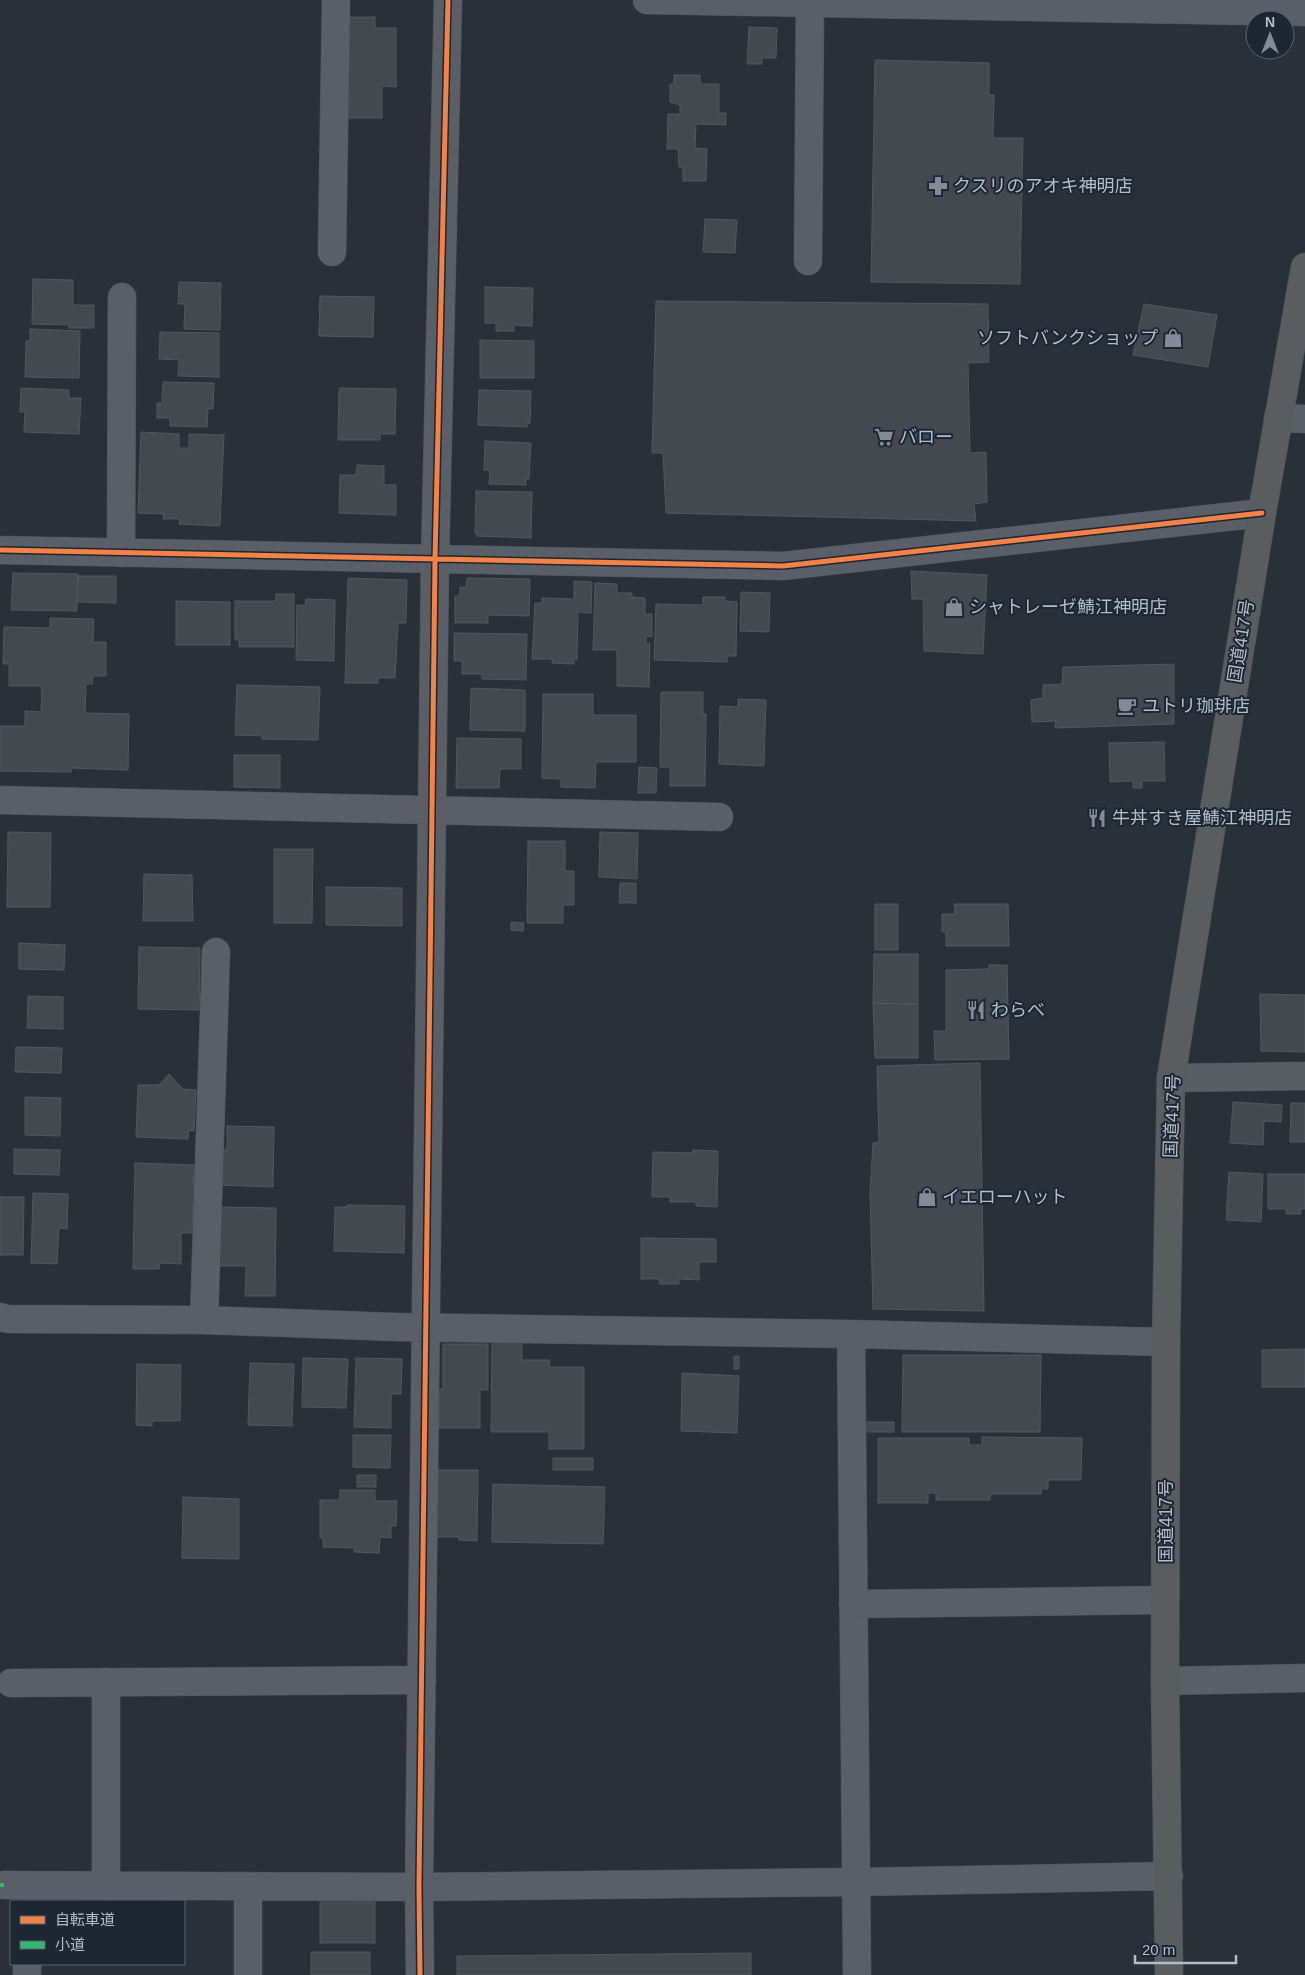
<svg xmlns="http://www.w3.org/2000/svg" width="1305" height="1975" viewBox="0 0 1305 1975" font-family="Arial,'Noto Sans JP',sans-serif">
<rect width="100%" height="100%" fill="#2a3038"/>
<path fill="#444950" stroke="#52575f" d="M 345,17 L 375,17 L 375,28 L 396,28 L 396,87 L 382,86 L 382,118 L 344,118 Z
M 749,27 L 777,28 L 776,58 L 762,58 L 762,64 L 747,64 Z
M 875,60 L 989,63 L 989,95 L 994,95 L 993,138 L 1023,138 L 1020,284 L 871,282 Z
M 674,75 L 700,75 L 700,84 L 719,84 L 719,113 L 726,113 L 726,125 L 696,124 L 695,148 L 707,149 L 706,181 L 683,181 L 683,167 L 679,167 L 678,149 L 667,149 L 668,114 L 680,114 L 680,105 L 670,102 L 670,84 L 674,84 Z
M 705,219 L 737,220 L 735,253 L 703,252 Z
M 33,279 L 73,280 L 73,305 L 94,305 L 94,328 L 69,328 L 69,325 L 32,324 Z
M 179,282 L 221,283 L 220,330 L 184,329 L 185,304 L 178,304 Z
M 485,287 L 533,288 L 532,326 L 514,325 L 514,331 L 496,331 L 496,323 L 485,323 Z
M 320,296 L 374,297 L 373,337 L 319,336 Z
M 656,301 L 988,304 L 989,362 L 968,363 L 970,453 L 986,452 L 987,502 L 974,504 L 976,521 L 666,513 L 663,453 L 652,453 Z
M 1144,304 L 1217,315 L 1208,367 L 1133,355 Z
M 30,329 L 80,331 L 79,378 L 25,377 L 26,341 L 30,341 Z
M 160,332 L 219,333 L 219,377 L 178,376 L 179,360 L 159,359 Z
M 480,340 L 534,341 L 534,378 L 480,378 Z
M 163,382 L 214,383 L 213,409 L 208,408 L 207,427 L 170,426 L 170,418 L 157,418 L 157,403 L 162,403 Z
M 21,388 L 69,390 L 69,398 L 81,398 L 79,434 L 24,432 L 25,412 L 20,412 Z
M 339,388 L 396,389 L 395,434 L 380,434 L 380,440 L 338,440 Z
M 479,390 L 531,391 L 530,423 L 527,423 L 527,427 L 478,425 Z
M 141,432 L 179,434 L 179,448 L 189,448 L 189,434 L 224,435 L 220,526 L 179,524 L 180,519 L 163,519 L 164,514 L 138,513 Z
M 485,441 L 531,443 L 529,479 L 526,479 L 526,485 L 489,484 L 490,470 L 484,470 Z
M 357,465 L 384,466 L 384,485 L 396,485 L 396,515 L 339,513 L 340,475 L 356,475 Z
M 476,491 L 532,492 L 531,538 L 477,536 L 477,533 L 475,533 Z
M 911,571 L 987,575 L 983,654 L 924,651 L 923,599 L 912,599 Z
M 13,573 L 78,574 L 77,611 L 11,610 Z
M 78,576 L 116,576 L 116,603 L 77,602 Z
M 348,578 L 407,580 L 406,623 L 398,623 L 395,678 L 378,678 L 378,683 L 345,683 Z
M 467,578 L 530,579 L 529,616 L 488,615 L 488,623 L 455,623 L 455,596 L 460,596 L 460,587 L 466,587 Z
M 574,581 L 592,582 L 591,613 L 578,612 L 577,659 L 574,659 L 574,664 L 552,663 L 552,659 L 532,659 L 535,603 L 542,603 L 542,598 L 574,599 Z
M 595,583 L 617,584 L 617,593 L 632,593 L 632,597 L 645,598 L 645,614 L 652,614 L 652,637 L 646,636 L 646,643 L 650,644 L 649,687 L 617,686 L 617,650 L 593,650 Z
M 741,592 L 770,593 L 769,632 L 740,631 Z
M 276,594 L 294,594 L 294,647 L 239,647 L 239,640 L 235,640 L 235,601 L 276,601 Z
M 703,597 L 725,597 L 725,601 L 737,602 L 736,656 L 727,656 L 727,662 L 654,660 L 656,604 L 703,605 Z
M 306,599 L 335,600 L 334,661 L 296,660 L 297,605 L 305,605 Z
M 176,601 L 230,602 L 230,645 L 176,645 Z
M 50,618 L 94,619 L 93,642 L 106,642 L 106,676 L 93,676 L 92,684 L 86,684 L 85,713 L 129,714 L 128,770 L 71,768 L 71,772 L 0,771 L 0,726 L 25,726 L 25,711 L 41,712 L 42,686 L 9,686 L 9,664 L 3,664 L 4,627 L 50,628 Z
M 454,633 L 527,634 L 526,680 L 482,679 L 482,674 L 462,674 L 462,661 L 454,661 Z
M 1174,664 L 1174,724 L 1055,728 L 1056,721 L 1032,722 L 1031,700 L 1043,698 L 1043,685 L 1062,684 L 1063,667 Z
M 237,685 L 320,687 L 318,740 L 262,739 L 262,736 L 235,735 Z
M 471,688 L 525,690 L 525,731 L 470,730 Z
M 661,692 L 703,692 L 703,714 L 706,714 L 705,786 L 670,786 L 670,767 L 660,767 Z
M 543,694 L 593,694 L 593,715 L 636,715 L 636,762 L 596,762 L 595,788 L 561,787 L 561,779 L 542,778 Z
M 738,699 L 766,700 L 764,766 L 719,764 L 720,706 L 738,707 Z
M 457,738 L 521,739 L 521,769 L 500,769 L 499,788 L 456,788 Z
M 1164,742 L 1165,781 L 1142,781 L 1142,788 L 1133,788 L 1133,781 L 1110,782 L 1109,743 Z
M 234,755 L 280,755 L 280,788 L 234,787 Z
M 639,767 L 657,768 L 656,793 L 638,793 Z
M 8,832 L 51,833 L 50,907 L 7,907 Z
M 600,832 L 638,833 L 637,879 L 599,877 Z
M 528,841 L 565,841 L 565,871 L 574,871 L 574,905 L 563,905 L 563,923 L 527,923 Z
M 274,849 L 313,849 L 312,923 L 274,923 Z
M 144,874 L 192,875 L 193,921 L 143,921 Z
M 620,883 L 636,883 L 636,903 L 619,903 Z
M 326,887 L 402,888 L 402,926 L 326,925 Z
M 875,904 L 898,904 L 898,950 L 875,950 Z
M 954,904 L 1008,904 L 1009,946 L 946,946 L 946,932 L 942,932 L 942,914 L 955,914 Z
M 511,922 L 524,923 L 523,931 L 511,930 Z
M 19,943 L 65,945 L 64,970 L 19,969 Z
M 139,947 L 200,948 L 199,1010 L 138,1009 Z
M 874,954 L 918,954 L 918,1004 L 873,1003 Z
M 989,965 L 1007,965 L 1009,1059 L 935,1060 L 934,1031 L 946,1031 L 946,970 L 989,969 Z
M 1260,994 L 1305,995 L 1305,1052 L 1261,1051 Z
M 28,996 L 63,997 L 63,1029 L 27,1028 Z
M 873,1003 L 918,1004 L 918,1058 L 875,1058 Z
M 16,1047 L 62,1048 L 61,1073 L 15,1072 Z
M 980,1063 L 984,1311 L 873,1309 L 870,1193 L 873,1143 L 879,1142 L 877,1066 Z
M 169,1074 L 183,1089 L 196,1090 L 194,1131 L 189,1130 L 188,1139 L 136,1137 L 138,1085 L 159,1085 Z
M 25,1097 L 61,1098 L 60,1136 L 25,1135 Z
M 1233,1102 L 1282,1105 L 1281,1122 L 1264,1121 L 1263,1145 L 1230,1143 Z
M 1291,1103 L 1305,1103 L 1305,1142 L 1290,1142 Z
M 227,1126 L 274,1127 L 273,1187 L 217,1185 L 218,1149 L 227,1150 Z
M 14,1149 L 60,1150 L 59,1175 L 14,1174 Z
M 693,1150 L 718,1151 L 717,1207 L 696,1206 L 696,1202 L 670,1202 L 670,1197 L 652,1197 L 653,1152 L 693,1153 Z
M 135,1163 L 194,1165 L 192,1233 L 181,1233 L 181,1264 L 160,1263 L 159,1269 L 133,1269 Z
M 1229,1172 L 1263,1174 L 1261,1222 L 1226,1220 Z
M 1268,1174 L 1305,1174 L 1305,1209 L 1301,1209 L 1301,1214 L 1286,1214 L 1286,1209 L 1268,1209 Z
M 33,1193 L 68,1194 L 67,1229 L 59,1228 L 57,1264 L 31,1263 Z
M 0,1197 L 24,1197 L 23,1255 L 0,1255 Z
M 347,1205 L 405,1206 L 404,1253 L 334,1251 L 335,1207 L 347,1207 Z
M 216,1207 L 276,1208 L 275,1296 L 245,1296 L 246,1266 L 215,1266 Z
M 641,1238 L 716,1239 L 716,1262 L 699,1262 L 699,1280 L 679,1279 L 679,1284 L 659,1284 L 659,1279 L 641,1279 Z
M 492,1342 L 522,1343 L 522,1360 L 550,1360 L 549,1367 L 584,1367 L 584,1449 L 549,1449 L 549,1432 L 491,1432 Z
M 443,1344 L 488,1344 L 488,1390 L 480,1390 L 480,1428 L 439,1428 L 439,1389 L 443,1389 Z
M 1305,1349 L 1305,1387 L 1262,1387 L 1262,1350 Z
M 903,1355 L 1041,1355 L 1040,1432 L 902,1432 Z
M 734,1356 L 739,1356 L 739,1369 L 734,1369 Z
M 303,1358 L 348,1359 L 346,1408 L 302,1407 Z
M 356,1358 L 402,1359 L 401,1394 L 391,1394 L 391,1428 L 354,1427 Z
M 250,1363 L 294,1364 L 292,1426 L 248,1425 Z
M 137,1364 L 181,1365 L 180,1421 L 152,1421 L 152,1426 L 136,1425 Z
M 682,1373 L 739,1376 L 737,1433 L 681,1431 Z
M 867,1422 L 894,1422 L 894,1432 L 867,1432 Z
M 353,1435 L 391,1435 L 390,1468 L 353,1467 Z
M 982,1437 L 1082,1438 L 1081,1480 L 1048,1480 L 1048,1489 L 1041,1489 L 1041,1494 L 990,1494 L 990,1500 L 936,1500 L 936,1493 L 928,1493 L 928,1503 L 878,1503 L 878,1438 L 969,1438 L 969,1445 L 982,1445 Z
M 553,1458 L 593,1458 L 593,1470 L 553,1470 Z
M 438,1470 L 478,1470 L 477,1541 L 459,1540 L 459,1537 L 436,1537 L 436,1488 L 438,1488 Z
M 357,1475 L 376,1475 L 376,1487 L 357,1487 Z
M 493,1484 L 605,1487 L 603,1544 L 492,1542 Z
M 340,1490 L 375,1490 L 375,1501 L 397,1501 L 396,1526 L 391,1526 L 391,1538 L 380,1537 L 379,1553 L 354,1552 L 354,1548 L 323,1547 L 323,1538 L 320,1538 L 320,1500 L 340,1500 Z
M 183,1497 L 239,1499 L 239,1559 L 182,1558 Z
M 320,1902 L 375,1902 L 375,1943 L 320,1943 Z
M 311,1952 L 370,1952 L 370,1975 L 311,1975 Z
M 751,1953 L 751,1975 L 457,1975 L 457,1956 Z"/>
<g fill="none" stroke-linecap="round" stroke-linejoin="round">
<g stroke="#484c53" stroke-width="29">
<path id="street" d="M 647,0 L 1305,12
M 332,252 L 336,0
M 808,261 L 810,3
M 1278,418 L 1305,419
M 0,550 L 783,566 L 1262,513
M 121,553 L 122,297
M 0,800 L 719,817
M 0,1317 L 8,1319 L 204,1320 L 395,1327 L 851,1334 L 1166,1342
M 204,1320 L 216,952
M 851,1334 L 857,1975
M 853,1604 L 1165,1600
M 1165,1681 L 1305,1678
M 11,1683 L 422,1680
M 4,1885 L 419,1887 L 856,1882 L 1169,1876
M 106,1886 L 106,1682
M 248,1886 L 248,1975
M 27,1964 L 27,1975
M 420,1975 L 419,1887 L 435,560 L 448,0"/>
</g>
<g stroke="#484c53" stroke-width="29">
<path id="secondary" d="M 1171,1078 L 1305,1076"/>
</g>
<g stroke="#474c53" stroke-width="29">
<path id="highway" d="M 1169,1975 L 1165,1681 L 1166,1342 L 1171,1078 L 1262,513 L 1305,267"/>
</g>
<use href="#street" stroke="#5a5e66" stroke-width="28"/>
<use href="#secondary" stroke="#595d64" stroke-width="28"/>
<use href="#highway" stroke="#5a5d60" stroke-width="28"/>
<path stroke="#33b770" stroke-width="4" stroke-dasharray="8 4" stroke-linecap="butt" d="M 0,1885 L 4,1885"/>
<g stroke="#1d2633" stroke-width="8">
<path id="cycleway" d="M 0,550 L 783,566 L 1262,513
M 420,1975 L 419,1887 L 435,560 L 448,0"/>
</g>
<use href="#cycleway" stroke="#f48246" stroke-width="5"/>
</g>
<defs>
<g id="pharmacy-bare" transform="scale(1.5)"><path d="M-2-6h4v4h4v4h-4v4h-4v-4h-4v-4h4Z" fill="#848b96" stroke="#1d2633" stroke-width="2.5" paint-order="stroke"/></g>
<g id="shop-bare" transform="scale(1.5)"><path d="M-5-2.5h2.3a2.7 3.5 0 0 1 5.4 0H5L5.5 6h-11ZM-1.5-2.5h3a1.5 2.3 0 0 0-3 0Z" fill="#848b96" stroke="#1d2633" stroke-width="2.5" paint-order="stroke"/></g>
<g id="supermarket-bare" transform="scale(1.5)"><path d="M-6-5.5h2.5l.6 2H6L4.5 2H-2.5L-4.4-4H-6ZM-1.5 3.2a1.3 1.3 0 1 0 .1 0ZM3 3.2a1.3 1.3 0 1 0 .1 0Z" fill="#848b96" stroke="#1d2633" stroke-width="2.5" paint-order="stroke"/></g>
<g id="cafe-bare" transform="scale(1.5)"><path d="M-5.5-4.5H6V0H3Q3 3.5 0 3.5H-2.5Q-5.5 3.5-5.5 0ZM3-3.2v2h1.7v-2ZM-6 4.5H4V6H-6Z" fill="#848b96" stroke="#1d2633" stroke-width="2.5" paint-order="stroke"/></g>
<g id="restaurant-bare" transform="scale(1.5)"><path d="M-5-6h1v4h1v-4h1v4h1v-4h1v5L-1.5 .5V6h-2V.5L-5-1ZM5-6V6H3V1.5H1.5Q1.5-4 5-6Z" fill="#848b96" stroke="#1d2633" stroke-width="2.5" paint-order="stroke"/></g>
</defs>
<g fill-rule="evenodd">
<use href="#pharmacy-bare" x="938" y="186"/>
<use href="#shop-bare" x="1173" y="338"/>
<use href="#supermarket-bare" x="884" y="437"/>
<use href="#shop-bare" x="954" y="607"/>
<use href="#cafe-bare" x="1127" y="706"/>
<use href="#restaurant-bare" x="1097" y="818"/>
<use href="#restaurant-bare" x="976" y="1010"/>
<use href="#shop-bare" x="927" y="1197"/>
</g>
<g text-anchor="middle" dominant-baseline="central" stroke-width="4" stroke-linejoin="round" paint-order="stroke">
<g font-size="18" fill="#b4bcc9" stroke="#1d2633" text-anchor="start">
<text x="953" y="186">クスリのアオキ神明店</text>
<text x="1158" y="338" text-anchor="end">ソフトバンクショップ</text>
<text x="899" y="437">バロー</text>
<text x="969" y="607">シャトレーゼ鯖江神明店</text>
<text x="1142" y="706">ユトリ珈琲店</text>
<text x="1112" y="818">牛丼すき屋鯖江神明店</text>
<text x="991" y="1010">わらべ</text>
<text x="942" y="1197">イエローハット</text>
</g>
<g font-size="18" fill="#b4bcc9" stroke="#1d2633">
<text transform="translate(1241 641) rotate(-81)">国道417号</text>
<text transform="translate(1172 1116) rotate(-88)">国道417号</text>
<text transform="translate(1166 1521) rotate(-90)">国道417号</text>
</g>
</g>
<rect x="10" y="1900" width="175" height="65" fill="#1d2633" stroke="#59626f"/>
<rect x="20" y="1916" width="25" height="8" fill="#f48246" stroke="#59626f"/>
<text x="55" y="1925" font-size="15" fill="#b4bcc9">自転車道</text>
<rect x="20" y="1941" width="25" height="8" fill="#33b770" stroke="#59626f"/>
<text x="55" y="1950" font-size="15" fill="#b4bcc9">小道</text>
<g transform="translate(1270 35)"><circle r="24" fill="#1d2633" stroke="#59626f"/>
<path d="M0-4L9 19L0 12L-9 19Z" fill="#848b96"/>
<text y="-8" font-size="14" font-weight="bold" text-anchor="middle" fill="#b4bcc9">N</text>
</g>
<path d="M1135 1955v8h101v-8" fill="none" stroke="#b4bcc9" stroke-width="2.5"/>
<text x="1142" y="1955" font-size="15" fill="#b4bcc9" stroke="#1d2633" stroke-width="4" paint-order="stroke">20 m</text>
</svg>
